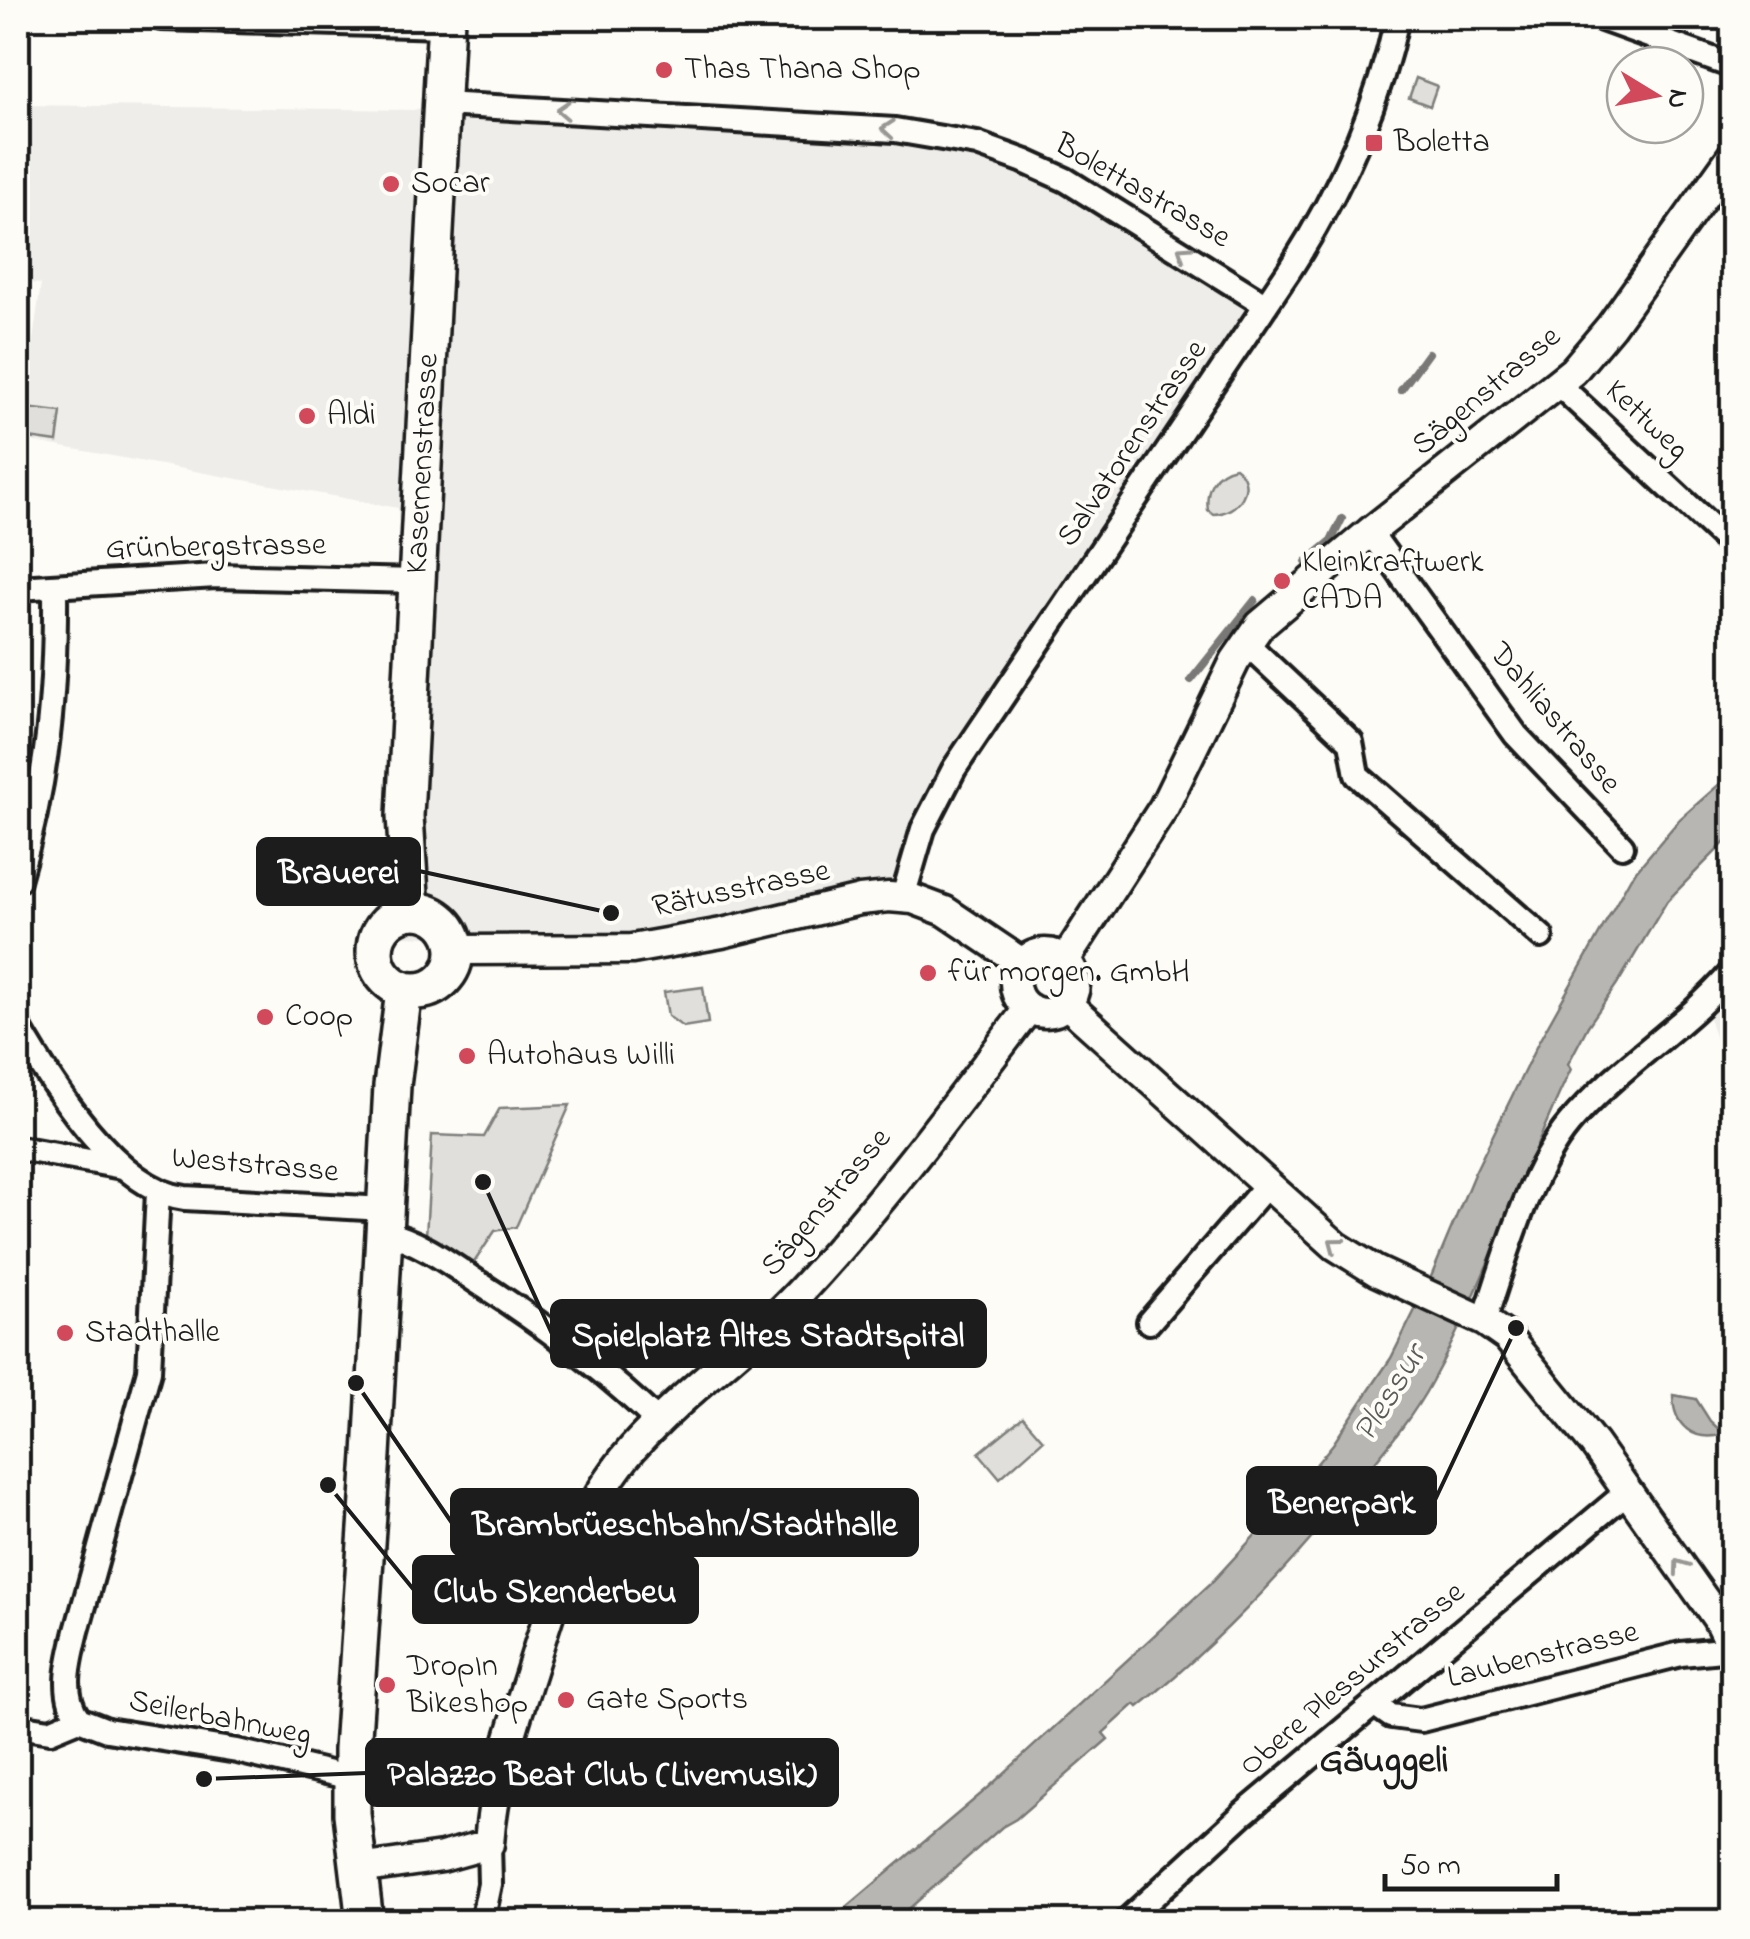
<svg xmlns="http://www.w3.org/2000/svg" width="1750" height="1939" viewBox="0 0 1750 1939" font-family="'Indie Flower',sans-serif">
<rect width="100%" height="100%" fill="#fdfcf7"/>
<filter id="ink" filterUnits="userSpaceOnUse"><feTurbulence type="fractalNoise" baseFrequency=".01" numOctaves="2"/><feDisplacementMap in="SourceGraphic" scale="20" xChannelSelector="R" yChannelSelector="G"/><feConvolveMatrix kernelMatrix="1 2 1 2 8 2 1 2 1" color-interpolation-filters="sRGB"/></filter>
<g filter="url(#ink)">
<path fill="#eeede9" d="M 477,91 L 934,136 L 1018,166 L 1257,308 L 987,714 L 899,885 L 636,943 L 400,936 L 398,508 L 19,439 L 41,284 L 18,282 L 18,105 L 414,110 Z
M 1732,995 L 1732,1090 L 1706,1008 Z"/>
<path fill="#e0dfdb" stroke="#7e7e7c" stroke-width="2.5" d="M 1416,78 L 1437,86 L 1430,106 L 1409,98 Z
M 26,408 L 61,412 L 57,442 L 22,437 Z
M 1235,467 C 1259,485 1238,514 1213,514 L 1208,510 C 1205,489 1214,471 1235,467 Z
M 703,987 L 708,1023 L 683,1027 L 668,1016 L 664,992 Z
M 570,1105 L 516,1227 L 495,1231 L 473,1264 L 426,1236 L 432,1135 L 484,1137 L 500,1108 Z
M 1023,1417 L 1043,1440 L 1000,1478 L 979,1453 Z"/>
<path fill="#b7b6b2" stroke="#797876" stroke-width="2.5" d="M 1732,773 L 1732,835 L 1667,901 L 1621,978 L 1588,1026 L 1568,1064 L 1571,1069 C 1521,1171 1487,1281 1432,1381 C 1412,1419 1383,1452 1356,1485 C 1291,1566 1220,1642 1138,1707 L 1135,1704 L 1103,1733 L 1108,1739 L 1016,1819 L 1002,1827 L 895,1921 L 829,1922 L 988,1788 L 1210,1584 L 1281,1507 L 1333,1444 L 1391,1358 L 1428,1284 L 1474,1174 L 1538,1043 L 1631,877 L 1680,819 Z
M 1673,1395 L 1696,1399 L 1710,1421 L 1724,1434 C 1694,1443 1673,1426 1673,1395 Z"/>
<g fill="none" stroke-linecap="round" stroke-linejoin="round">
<path stroke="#797876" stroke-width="8" d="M 1401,390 L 1428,353
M 1306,562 L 1331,541 L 1342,519
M 1191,680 L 1255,600"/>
<g stroke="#1c1c1c" stroke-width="30">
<path id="minor" d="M 161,18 L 445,26
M 1599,18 L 1732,66
M 442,104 L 895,130 L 977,144 L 1024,161 L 1066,180 L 1266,305
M 1558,384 L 1732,546
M 1370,532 L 1516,735 L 1622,846
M 18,588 L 216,576 L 417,581
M 1246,643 L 1351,742 L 1357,775 L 1541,936
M 18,880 C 48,780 56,690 55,586
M 903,897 L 923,829 L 954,769 L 1290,269 C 1340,191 1378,109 1397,18
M 18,1026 C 50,1082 117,1190 185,1198 L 385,1209
M 18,1148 L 122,1167
M 383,1232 C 420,1241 448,1262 479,1283 C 544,1325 603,1369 658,1422
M 1484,1321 C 1505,1260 1528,1173 1569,1124 C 1617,1067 1684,1028 1732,972
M 1149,1322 L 1267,1185
M 1374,1704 L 1391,1716 L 1421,1720 L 1681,1654 L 1732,1649
M 79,1719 C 60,1694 70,1660 77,1631 L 149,1371 L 158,1192
M 18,1726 L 50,1731 L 79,1719 L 107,1730 L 237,1751 L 351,1778
M 482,1922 L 490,1884 L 489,1844
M 1125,1922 L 1243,1814 L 1627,1492"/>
</g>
<g stroke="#1c1c1c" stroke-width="35">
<path id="tertiary" d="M 455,950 L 632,949 L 722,933 L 860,900 L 889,897 L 913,899 L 945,911 L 1022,963
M1015 983a30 30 0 1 1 60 0a30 30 0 1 1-60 0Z
M 1065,960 L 1164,807 L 1235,661 L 1260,625 L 1370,532 L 1573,371 L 1611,326 L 1732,156
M 1067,1004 L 1336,1246 L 1376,1271 L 1484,1321 L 1507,1337 L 1594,1444 L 1717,1618 L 1732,1648
M 359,1869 L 442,1857 L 489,1844 C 493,1785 512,1730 530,1674 C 555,1595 577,1512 633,1448 C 684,1391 748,1348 800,1292 C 882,1204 956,1104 1029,1008"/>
</g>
<g stroke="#1c1c1c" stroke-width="42">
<g id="primary">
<path id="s1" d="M 411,911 L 405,816 L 446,18"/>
<circle cx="415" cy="951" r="40"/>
<path d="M 365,1922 L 352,1814 L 352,1750 L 372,1455 L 392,1086 L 404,990"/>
</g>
</g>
<use href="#minor" stroke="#fdfcf7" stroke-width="22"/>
<use href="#tertiary" stroke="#fdfcf7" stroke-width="28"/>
<use href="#primary" stroke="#fdfcf7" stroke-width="35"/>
</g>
<defs><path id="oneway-chevron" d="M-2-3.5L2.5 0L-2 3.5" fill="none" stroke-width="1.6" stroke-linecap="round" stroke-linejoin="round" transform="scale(2.5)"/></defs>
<g stroke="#989794">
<use href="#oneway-chevron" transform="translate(563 110) rotate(-177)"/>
<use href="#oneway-chevron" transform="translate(888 129) rotate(-175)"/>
<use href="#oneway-chevron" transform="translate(1184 252) rotate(-147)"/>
<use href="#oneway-chevron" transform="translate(1335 1244) rotate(-143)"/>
<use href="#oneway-chevron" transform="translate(1680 1566) rotate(-126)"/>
</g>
</g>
<g fill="#d1495b" stroke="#fdfcf7" stroke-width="4">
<circle cx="664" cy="70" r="10"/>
<rect x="1364" y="133" width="20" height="20" rx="5"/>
<circle cx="391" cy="184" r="10"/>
<circle cx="307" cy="416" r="10"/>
<circle cx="1282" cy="581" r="10"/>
<circle cx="928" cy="973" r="10"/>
<circle cx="265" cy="1017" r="10"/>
<circle cx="467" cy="1056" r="10"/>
<circle cx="65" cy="1333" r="10"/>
<circle cx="387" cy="1685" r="10"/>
<circle cx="566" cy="1700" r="10"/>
</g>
<g text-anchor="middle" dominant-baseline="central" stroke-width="8" stroke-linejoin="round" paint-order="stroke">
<g font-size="32" fill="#1c1c1c" stroke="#fdfcf7" text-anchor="start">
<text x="684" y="70">Thas Thana Shop</text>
<text x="1394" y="143">Boletta</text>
<text x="411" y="184">Socar</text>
<text x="327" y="416">Aldi</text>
<text x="1302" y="563">Kleinkraftwerk<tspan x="1302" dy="37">CADA</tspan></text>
<text x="948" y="973">für morgen. GmbH</text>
<text x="285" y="1017">Coop</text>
<text x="487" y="1056">Autohaus Willi</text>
<text x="85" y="1333">Stadthalle</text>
<text x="407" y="1667">DropIn<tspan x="407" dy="37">Bikeshop</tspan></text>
<text x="586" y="1700">Gate Sports</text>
</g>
<g font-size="32" fill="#1c1c1c" stroke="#fdfcf7">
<text transform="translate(1142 192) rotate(30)">Bolettastrasse</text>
<text transform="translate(1487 392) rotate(-40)">Sägenstrasse</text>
<text transform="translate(1646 421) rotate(43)">Kettweg</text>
<text transform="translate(1133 444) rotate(-56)">Salvatorenstrasse</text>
<text stroke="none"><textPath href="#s1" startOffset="448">Kasernenstrasse</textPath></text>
<text transform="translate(216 548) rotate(-1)">Grünbergstrasse</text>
<text transform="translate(1554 719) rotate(50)">Dahliastrasse</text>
<text transform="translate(741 890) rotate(-12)">Rätusstrasse</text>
<text transform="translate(255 1166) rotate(5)">Weststrasse</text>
<text transform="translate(827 1203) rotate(-50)">Sägenstrasse</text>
<text transform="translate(1543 1656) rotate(-14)">Laubenstrasse</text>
<text transform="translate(1353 1680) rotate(-40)">Obere Plessurstrasse</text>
<text transform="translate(220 1719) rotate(11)">Seilerbahnweg</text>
</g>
<g font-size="35" font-style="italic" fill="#5a5a58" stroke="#fdfcf7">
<text transform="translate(1391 1394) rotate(-58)">Plessur</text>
</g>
<g font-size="38" font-weight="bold" fill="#1c1c1c" stroke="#fdfcf7">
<text x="1384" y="1762">Gäuggeli</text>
</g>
</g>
<path fill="none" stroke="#1c1c1c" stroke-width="4" d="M611 913L419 871M483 1182L552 1334M1516 1328L1435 1500M356 1383L452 1523M328 1485L414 1590M204 1779L367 1773"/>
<g fill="#1c1c1c" stroke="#fdfcf7" stroke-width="4">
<circle cx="611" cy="913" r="10"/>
<circle cx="483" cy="1182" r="10"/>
<circle cx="1516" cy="1328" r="10"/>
<circle cx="356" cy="1383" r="10"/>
<circle cx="328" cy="1485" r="10"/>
<circle cx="204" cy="1779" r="10"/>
</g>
<g fill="#1c1c1c" stroke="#1c1c1c" stroke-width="4">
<rect x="258" y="839" width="161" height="65" rx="10"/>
<rect x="552" y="1301" width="433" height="65" rx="10"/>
<rect x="1248" y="1468" width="187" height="65" rx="10"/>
<rect x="452" y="1490" width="465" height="65" rx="10"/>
<rect x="414" y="1557" width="283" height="65" rx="10"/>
<rect x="367" y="1740" width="470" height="65" rx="10"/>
</g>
<g font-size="35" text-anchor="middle" font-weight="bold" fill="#fff">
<text x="339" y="883">Brauerei</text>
<text x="768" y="1346">Spielplatz Altes Stadtspital</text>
<text x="1342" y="1513">Benerpark</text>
<text x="685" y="1535">Brambrüeschbahn/Stadthalle</text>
<text x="555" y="1602">Club Skenderbeu</text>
<text x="602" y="1785">Palazzo Beat Club (Livemusik)</text>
</g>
<rect width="1750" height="1939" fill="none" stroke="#fdfcf7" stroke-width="60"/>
<rect x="30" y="30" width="1690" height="1879" fill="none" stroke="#1c1c1c" stroke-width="4" filter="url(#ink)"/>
<g transform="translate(1655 95) rotate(100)"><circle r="48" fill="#fdfcf7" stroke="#a3a29f" stroke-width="2.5"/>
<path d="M0-8L18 38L0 25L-18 38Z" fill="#d1495b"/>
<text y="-15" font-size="28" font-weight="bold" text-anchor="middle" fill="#1c1c1c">N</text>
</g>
<path d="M1385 1874v15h172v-15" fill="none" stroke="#1c1c1c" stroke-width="5"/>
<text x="1400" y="1874" font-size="30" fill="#1c1c1c" stroke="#fdfcf7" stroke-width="8" paint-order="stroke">50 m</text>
</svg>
